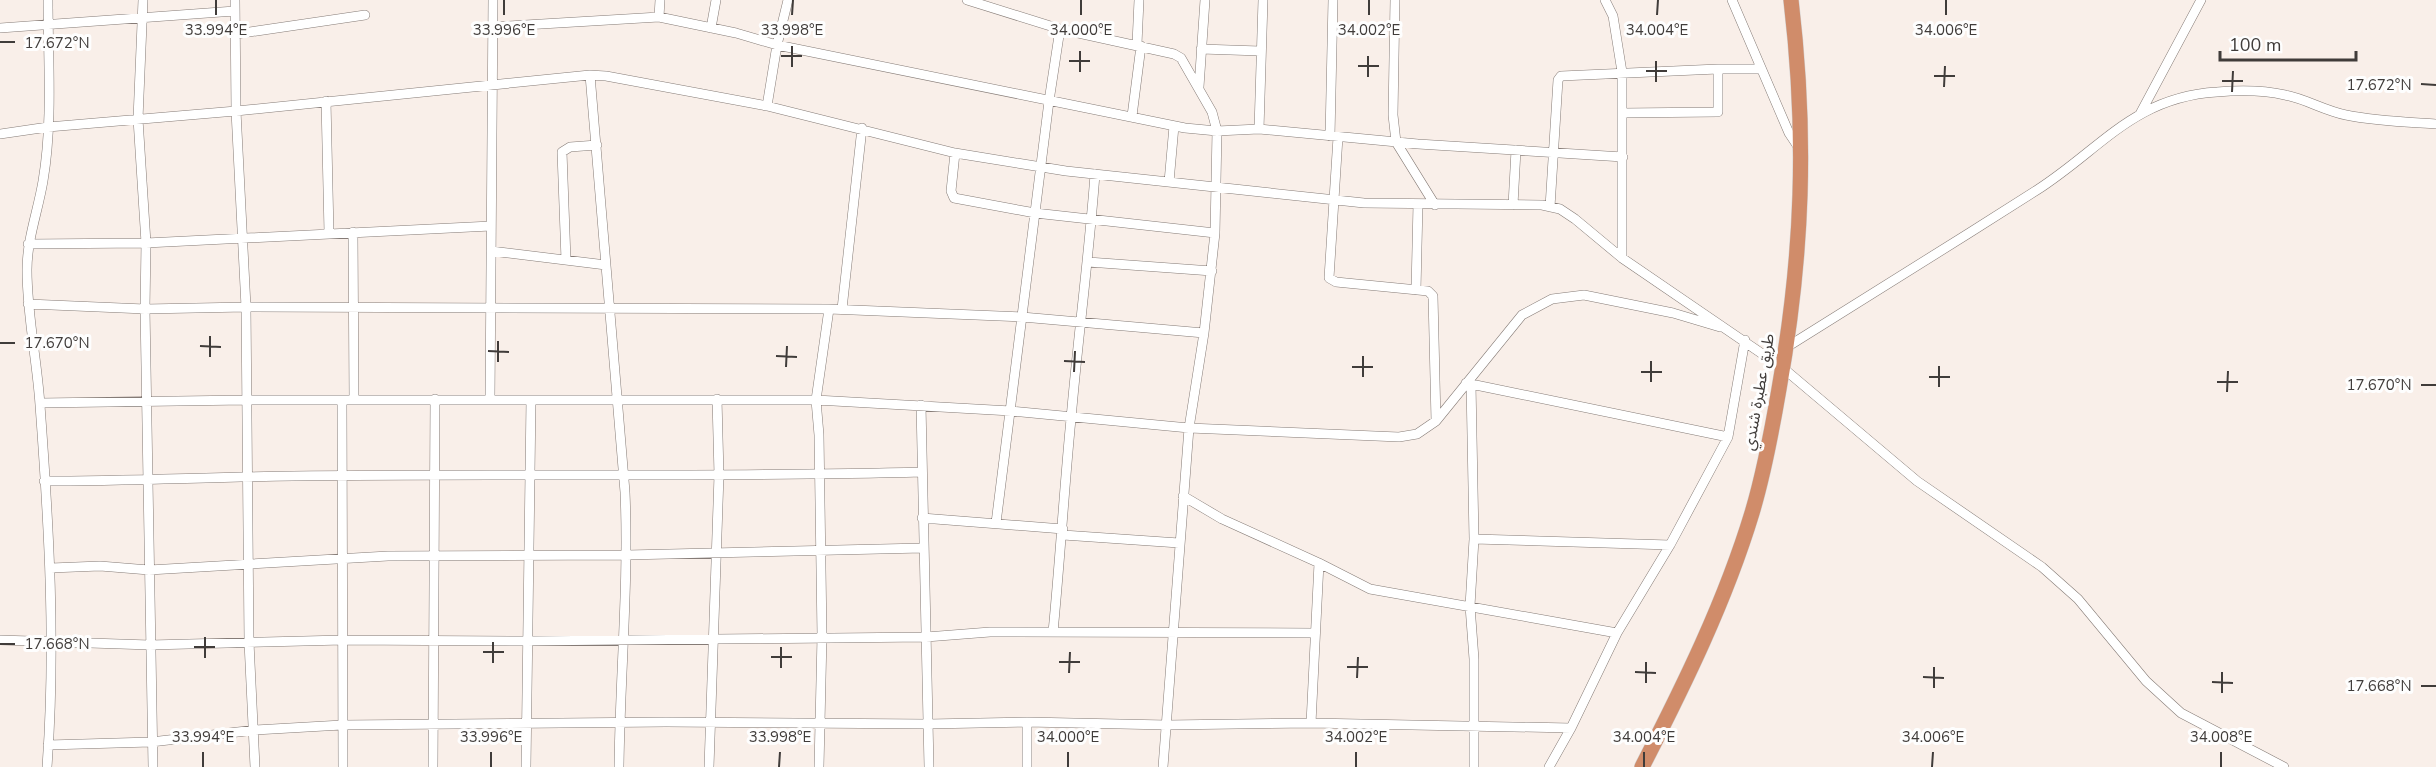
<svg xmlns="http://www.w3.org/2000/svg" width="2436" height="767" viewBox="0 0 2436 767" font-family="'Nunito Sans','Noto Sans Arabic',sans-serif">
<rect width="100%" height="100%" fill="#f9efe9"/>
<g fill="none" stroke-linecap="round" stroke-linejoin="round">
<g stroke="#857b76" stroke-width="10">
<path id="minor" d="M 143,0 L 138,119 L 146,243 L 145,309 L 153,767
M 235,0 L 236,111 L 246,307 L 249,642 L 255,767
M 967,0 L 1060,29 L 1174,54 L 1181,58 L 1212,112 L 1217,131 L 1215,233 L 1204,333 L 1189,428 L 1163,767
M 1395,0 L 1393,115 L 1396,142 L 1435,205
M 1605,0 L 1613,16 L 1622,72 L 1622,258
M 1732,0 L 1789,133 L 1799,148
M 659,17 L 660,0
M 492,27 L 659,17 L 736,33 L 777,45 L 1185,128 L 1217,131 L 1259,129 L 1418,144 L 1623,157
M 0,28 L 235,11
M 711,28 L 716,0
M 236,34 L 365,15
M 1137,44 L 1139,0
M 1201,49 L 1260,51
M 590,75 L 625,492 C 629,583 620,675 619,767
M 1199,87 L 1205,0
M 326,101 L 329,233
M 767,106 L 777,45 L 788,0
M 1622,113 L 1718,112 L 1718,69
M 2140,114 L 2201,0
M 1132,116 L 1141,46
M 1259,129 L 1263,0
M 0,134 L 48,127 L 236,111 L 590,75 L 606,76 L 767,106 L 955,153 L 1066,171 L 1364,203 L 1542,205 L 1560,209 L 1575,219 L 1622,258 L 1783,368 L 1917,481 L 2042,567 L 2078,599 L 2146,681 L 2181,713 L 2284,767
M 1330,136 L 1333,0
M 1338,137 L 1329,278 L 1336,282 L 1428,291 L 1433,296 L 1436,421
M 955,153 L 951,191 L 954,198 L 1035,213 L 1215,233
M 1169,182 L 1174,126
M 1513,205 L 1516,150
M 1550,207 L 1558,80 L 1561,76 L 1718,69 L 1761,69
M 353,232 L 354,400
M 28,244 L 146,243 L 491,226
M 491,251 L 606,265
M 566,260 L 562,152 L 570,147 L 597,145
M 1088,262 L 1212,271
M 1416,290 L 1418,204
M 28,304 L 145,309 L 246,307 L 829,309 L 816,400 L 819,435 L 822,636 L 819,767
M 829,309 L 1022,317 L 1204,333
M 842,309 L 862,128
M 1787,347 C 1870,295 1954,243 2037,190 C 2101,149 2134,97 2217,92 C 2240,90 2263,90 2285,95 C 2306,99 2325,111 2346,115 C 2375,121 2406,122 2436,124
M 1466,383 L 1728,437
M 1471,384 L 1474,539 L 1470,606 L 1474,659 L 1474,767
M 490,399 L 493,0
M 342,400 L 343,767
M 40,403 L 246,400 L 816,400 L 1011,411 L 1189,428 L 1399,437 L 1417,434 L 1436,421 L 1522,315 L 1552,299 L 1584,295 L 1673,313 L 1720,327
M 921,405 L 929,767
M 44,481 C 127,481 210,477 293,476 C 502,473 712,478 922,472
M 1183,496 L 1222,519 L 1319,563
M 922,518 L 1063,529
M 996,523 L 1049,101 L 1060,29
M 1063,535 L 1179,543
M 1474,539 L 1670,545
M 51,568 L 100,566 L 149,570 L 388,556 L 627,555 L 923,548
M 1053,632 C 1060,561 1064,490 1071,419 C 1078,337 1089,256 1095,174
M 0,640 L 150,645 L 343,640 L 526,641 L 926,637 L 990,632 L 1314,633
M 1311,723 L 1319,563 L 1370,589 L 1617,633
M 48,745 L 151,742 L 255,730 L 342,725 L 666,722 L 928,724 L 1027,722 L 1167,725 L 1311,723 L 1571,728
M 47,767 C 56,646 49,526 40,405 C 37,360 27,315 27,270 C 27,239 38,211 43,181 C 53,122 48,60 48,0
M 433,767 L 435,399
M 526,767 L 531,400
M 709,767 L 719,475 L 717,399
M 1027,767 L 1027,722
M 1549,767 L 1571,728 L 1617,633 L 1670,545 L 1728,437 L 1745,340"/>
</g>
<g stroke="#d1d0d0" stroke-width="16">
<path id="trunk" d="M 1642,767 C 1684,685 1725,602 1752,513 C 1764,473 1772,430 1779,389 C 1803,255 1807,135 1791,0"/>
</g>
<use href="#minor" stroke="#fff" stroke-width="9"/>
<use href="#trunk" stroke="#d08c6a" stroke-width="15"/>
</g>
<path fill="none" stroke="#403c3a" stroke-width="2" d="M 216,15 L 216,0M 504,15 L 504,0M 792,15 L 793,0M 1081,15 L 1081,0M 1369,15 L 1369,0M 1657,15 L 1658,0M 1946,15 L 1946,0M 0,42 L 15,42M 781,56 L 802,56M 1069,61 L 1090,61M 1358,66 L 1379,66M 792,67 L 792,46M 1646,71 L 1667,71M 1080,72 L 1080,51M 1934,76 L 1955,76M 1368,77 L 1368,56M 2222,81 L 2243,81M 1656,82 L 1656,61M 2421,84 L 2436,85M 1944,87 L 1945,66M 2232,92 L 2233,71M 0,343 L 15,343M 200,346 L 221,347M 488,351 L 509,352M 776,356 L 797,357M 210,357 L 210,336M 1064,361 L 1085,362M 498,362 L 498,341M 786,367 L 787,346M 1352,367 L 1373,367M 1074,372 L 1075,351M 1641,372 L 1662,372M 1363,377 L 1363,356M 1929,377 L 1950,377M 1651,382 L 1651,361M 2217,382 L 2238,382M 2421,385 L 2436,385M 1939,387 L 1939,366M 2227,392 L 2228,371M 0,644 L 15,644M 194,647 L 215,647M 483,652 L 504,652M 771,657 L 792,657M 205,658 L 205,637M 1059,662 L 1080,662M 493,663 L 493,642M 1347,667 L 1368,667M 781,668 L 781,647M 1635,672 L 1656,673M 1069,673 L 1070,652M 1923,677 L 1944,678M 1357,678 L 1358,657M 2212,682 L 2233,683M 1646,683 L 1646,662M 2421,686 L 2436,686M 1934,688 L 1934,667M 2222,693 L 2222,672M 203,767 L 203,752M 491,767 L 491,752M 779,767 L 780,752M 1068,767 L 1068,752M 1356,767 L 1356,752M 1644,767 L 1644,752M 1932,767 L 1933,752M 2221,767 L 2221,752"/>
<g text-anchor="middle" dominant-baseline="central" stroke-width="6" stroke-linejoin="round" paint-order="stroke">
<g font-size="16" fill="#403c3a" stroke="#fefefe">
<text transform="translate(1759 392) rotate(-80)">طريق عطبرة شندي</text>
</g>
</g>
<g font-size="15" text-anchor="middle" fill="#403c3a" stroke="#fefefe" stroke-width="6" stroke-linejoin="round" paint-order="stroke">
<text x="216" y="35">33.994°E</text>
<text x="504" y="35">33.996°E</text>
<text x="792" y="35">33.998°E</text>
<text x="1081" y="35">34.000°E</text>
<text x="1369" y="35">34.002°E</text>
<text x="1657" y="35">34.004°E</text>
<text x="1946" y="35">34.006°E</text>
<text x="57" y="48">17.672°N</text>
<text x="2379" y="90">17.672°N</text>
<text x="57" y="348">17.670°N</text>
<text x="2379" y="390">17.670°N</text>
<text x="57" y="649">17.668°N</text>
<text x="2379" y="691">17.668°N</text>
<text x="203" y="742">33.994°E</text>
<text x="491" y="742">33.996°E</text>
<text x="780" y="742">33.998°E</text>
<text x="1068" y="742">34.000°E</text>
<text x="1356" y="742">34.002°E</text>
<text x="1644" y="742">34.004°E</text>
<text x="1933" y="742">34.006°E</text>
<text x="2221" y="742">34.008°E</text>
</g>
<path d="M2220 51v9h136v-9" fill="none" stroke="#403c3a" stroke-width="3"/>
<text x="2229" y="51" font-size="18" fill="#403c3a" stroke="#fefefe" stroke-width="4.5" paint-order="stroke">100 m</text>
</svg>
